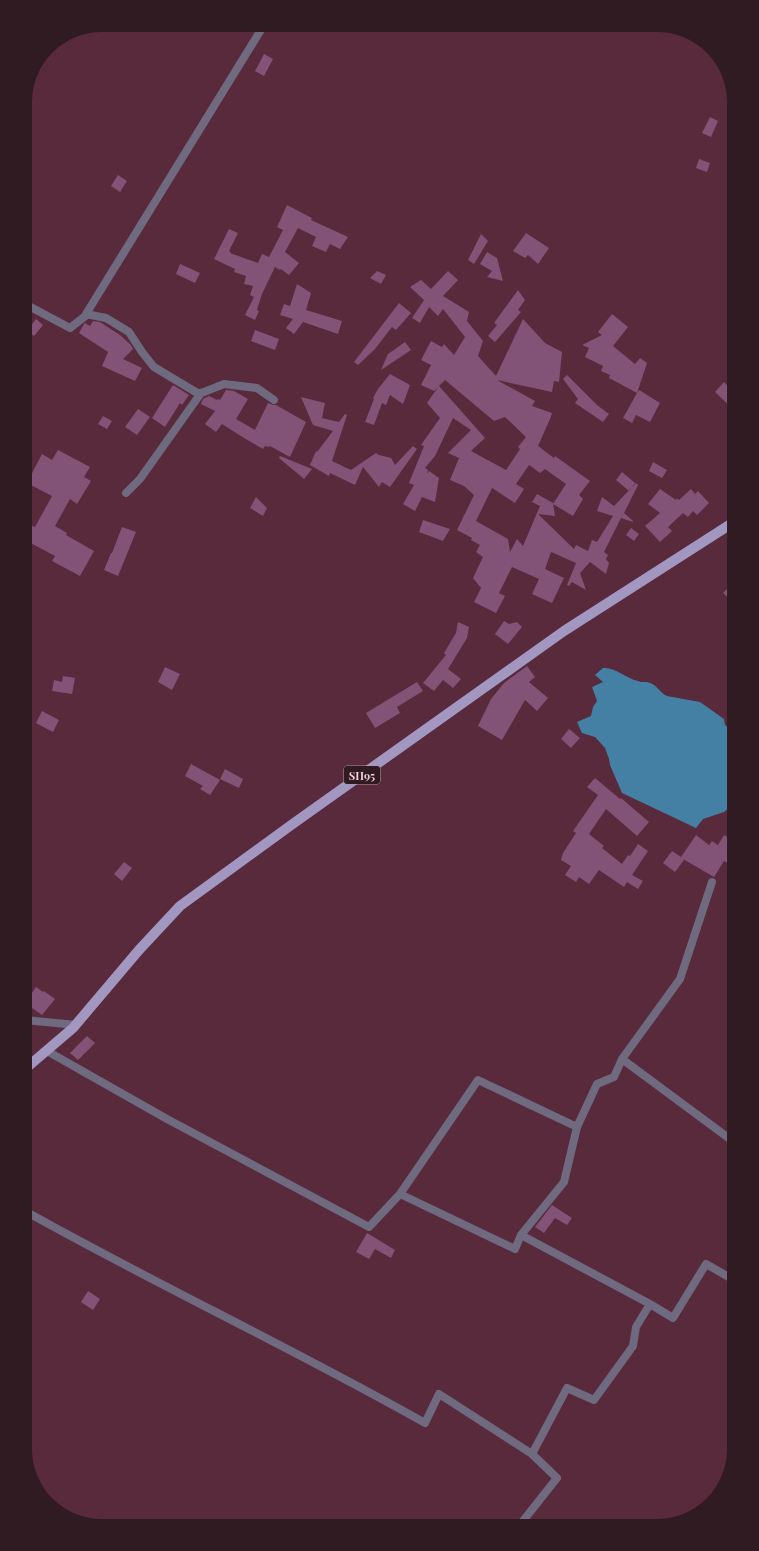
<svg xmlns="http://www.w3.org/2000/svg" width="759" height="1551" viewBox="0 0 759 1551" font-family="'Playfair Display',serif">
<rect width="100%" height="100%" fill="#59293c"/>
<path fill="#4480a3" d="M 603,668 C 616,667 625,678 638,681 C 641,683 647,681 650,683 C 657,685 660,693 667,696 L 700,702 L 724,719 L 725,725 L 734,732 L 734,804 L 724,812 L 703,819 L 696,828 L 622,793 L 610,765 L 609,759 L 605,748 L 595,737 L 582,733 L 577,722 L 591,716 L 593,707 L 597,701 L 592,687 L 603,682 L 595,675 Z"/>
<path fill="#835277" fill-rule="evenodd" d="M 264,54 L 273,59 L 264,76 L 255,71 Z
M 710,117 L 718,121 L 711,137 L 702,133 Z
M 699,159 L 710,163 L 707,172 L 696,168 Z
M 118,175 L 127,181 L 120,192 L 111,186 Z
M 287,205 L 312,218 L 311,220 L 348,237 L 340,249 L 330,244 L 326,252 L 312,246 L 316,237 L 298,228 L 285,252 L 299,263 L 289,275 L 281,269 L 280,270 L 275,267 L 262,294 L 257,310 L 259,311 L 255,320 L 245,315 L 254,297 L 250,295 L 253,286 L 244,284 L 246,276 L 234,272 L 235,269 L 214,259 L 229,229 L 238,233 L 229,251 L 231,252 L 230,253 L 258,263 L 262,254 L 269,257 L 283,230 L 277,227 Z
M 526,233 L 549,248 L 538,264 L 528,255 L 525,258 L 513,251 Z
M 481,234 L 488,241 L 474,264 L 468,260 Z
M 487,252 L 497,258 L 503,281 L 487,277 L 492,271 L 480,264 Z
M 180,264 L 200,273 L 195,283 L 176,274 Z
M 377,271 L 386,275 L 381,284 L 370,278 Z
M 448,271 L 458,280 L 443,296 L 469,312 L 467,321 L 483,341 L 478,356 L 496,376 L 523,319 L 545,343 L 562,352 L 559,382 L 554,381 L 552,392 L 497,380 L 535,401 L 532,406 L 552,413 L 550,419 L 538,446 L 554,458 L 555,456 L 590,481 L 579,495 L 583,499 L 573,516 L 553,504 L 566,484 L 545,469 L 540,473 L 529,465 L 516,484 L 524,489 L 515,503 L 492,488 L 476,521 L 508,539 L 510,552 L 517,539 L 523,546 L 540,506 L 532,502 L 537,494 L 553,503 L 555,516 L 538,514 L 574,549 L 576,545 L 588,551 L 592,540 L 597,542 L 613,516 L 597,511 L 602,497 L 614,506 L 636,483 L 638,485 L 624,513 L 633,521 L 633,522 L 621,518 L 604,552 L 608,555 L 606,559 L 609,563 L 606,574 L 590,562 L 580,573 L 586,590 L 572,582 L 569,586 L 567,585 L 576,563 L 551,552 L 545,569 L 564,578 L 552,603 L 532,594 L 539,579 L 512,567 L 499,593 L 505,596 L 496,613 L 474,602 L 481,588 L 473,578 L 483,557 L 476,552 L 480,545 L 471,540 L 472,538 L 457,530 L 474,495 L 464,486 L 450,480 L 459,458 L 448,453 L 471,430 L 453,418 L 435,456 L 425,468 L 428,470 L 427,474 L 429,471 L 439,478 L 435,502 L 422,497 L 415,511 L 403,504 L 414,485 L 409,483 L 424,446 L 421,445 L 440,418 L 427,403 L 438,387 L 434,391 L 421,385 L 431,365 L 421,360 L 431,341 L 442,347 L 444,344 L 454,355 L 465,337 L 443,309 L 438,316 L 429,307 L 420,323 L 412,318 L 424,300 L 410,287 L 421,280 L 431,289 ZM 445,380 L 494,421 L 505,417 L 526,437 L 518,447 L 520,449 L 506,470 L 471,451 L 485,438 L 439,386 Z
M 297,284 L 311,293 L 306,310 L 342,321 L 338,334 L 303,322 L 294,334 L 286,328 L 293,319 L 280,315 L 284,304 L 290,306 Z
M 518,290 L 525,300 L 518,310 L 521,312 L 495,342 L 488,336 L 497,325 L 494,323 Z
M 399,303 L 411,313 L 396,330 L 392,327 L 375,349 L 358,365 L 354,362 Z
M 612,314 L 628,327 L 613,346 L 635,364 L 640,358 L 647,363 L 637,393 L 639,390 L 660,403 L 650,422 L 636,415 L 632,423 L 623,418 L 637,393 L 609,378 L 610,375 L 601,371 L 603,366 L 585,357 L 589,348 L 582,345 L 602,335 L 598,332 Z
M 36,319 L 43,325 L 34,336 L 27,331 Z
M 93,321 L 100,322 L 120,335 L 131,345 L 133,349 L 123,359 L 142,368 L 135,381 L 102,366 L 108,352 L 79,333 L 84,324 L 85,323 L 90,326 Z
M 255,330 L 279,339 L 275,350 L 251,341 Z
M 405,342 L 411,350 L 381,370 L 388,354 Z
M 390,374 L 410,385 L 403,404 L 390,395 L 386,405 L 382,403 L 374,425 L 365,422 L 374,399 L 373,398 L 378,389 Z
M 567,375 L 597,405 L 609,414 L 603,422 L 575,403 L 578,399 L 563,379 Z
M 724,382 L 734,392 L 734,410 L 715,392 Z
M 173,385 L 189,395 L 182,405 L 180,403 L 165,427 L 152,418 Z
M 226,390 L 234,391 L 248,399 L 236,419 L 255,430 L 268,403 L 273,405 L 276,405 L 306,422 L 290,457 L 270,446 L 269,447 L 265,446 L 263,449 L 244,438 L 222,424 L 216,432 L 205,424 L 215,411 L 201,404 L 203,399 L 209,396 L 217,400 L 218,399 L 220,400 Z
M 301,397 L 325,403 L 322,418 L 339,422 L 345,414 L 347,415 L 332,461 L 351,470 L 376,453 L 379,455 L 391,458 L 395,465 L 413,446 L 417,449 L 390,487 L 382,482 L 379,487 L 363,467 L 355,485 L 330,473 L 329,476 L 310,465 L 316,451 L 317,452 L 333,431 L 313,425 Z
M 138,409 L 150,417 L 137,435 L 125,427 Z
M 103,416 L 112,421 L 107,429 L 98,424 Z
M 58,450 L 90,467 L 84,477 L 91,481 L 77,504 L 70,499 L 55,526 L 67,533 L 66,535 L 94,551 L 80,576 L 52,561 L 55,556 L 25,540 L 25,524 L 35,527 L 52,496 L 27,483 L 42,454 L 52,460 Z
M 280,456 L 312,469 L 304,479 L 279,458 Z
M 653,462 L 667,470 L 662,478 L 649,471 Z
M 622,472 L 635,483 L 629,491 L 616,480 Z
M 660,489 L 676,500 L 677,498 L 679,500 L 691,489 L 695,494 L 698,491 L 709,503 L 697,515 L 693,511 L 688,517 L 683,513 L 668,527 L 672,531 L 660,542 L 645,526 L 660,513 L 648,504 Z
M 256,497 L 267,508 L 263,516 L 250,508 Z
M 423,520 L 450,529 L 443,541 L 419,532 Z
M 122,527 L 136,532 L 118,576 L 104,570 L 111,553 L 112,553 Z
M 631,528 L 639,534 L 634,541 L 626,535 Z
M 734,582 L 734,603 L 723,593 Z
M 504,621 L 509,624 L 517,622 L 522,627 L 508,644 L 495,634 Z
M 458,622 L 469,627 L 467,638 L 448,669 L 461,679 L 453,688 L 443,680 L 434,691 L 423,683 L 446,655 L 444,653 L 456,633 Z
M 527,666 L 535,677 L 529,682 L 548,698 L 537,711 L 525,700 L 502,740 L 478,726 L 491,699 L 504,683 Z
M 165,667 L 180,674 L 172,690 L 158,682 Z
M 63,676 L 75,678 L 72,694 L 52,691 L 54,680 L 62,682 Z
M 417,682 L 423,691 L 397,707 L 400,713 L 375,728 L 366,713 Z
M 42,711 L 59,720 L 53,732 L 36,723 Z
M 569,729 L 580,738 L 571,748 L 561,739 Z
M 191,764 L 220,780 L 210,795 L 200,789 L 203,786 L 185,776 Z
M 225,769 L 243,779 L 239,788 L 220,779 Z
M 595,778 L 620,799 L 621,798 L 649,822 L 637,836 L 606,809 L 589,834 L 604,846 L 602,848 L 622,864 L 628,855 L 630,856 L 638,844 L 648,851 L 632,875 L 643,881 L 638,889 L 627,882 L 624,887 L 599,870 L 589,884 L 579,877 L 576,882 L 565,875 L 571,866 L 561,860 L 563,853 L 576,833 L 573,831 L 598,795 L 587,787 Z
M 696,835 L 709,845 L 712,841 L 718,845 L 724,835 L 734,841 L 734,854 L 728,863 L 724,861 L 714,877 L 683,859 L 684,860 L 675,872 L 663,863 L 672,851 L 681,857 Z
M 124,862 L 132,868 L 122,881 L 114,874 Z
M 36,987 L 43,992 L 44,991 L 55,999 L 42,1015 L 25,1003 Z
M 87,1036 L 95,1043 L 78,1060 L 70,1053 Z
M 552,1205 L 572,1218 L 567,1225 L 555,1218 L 544,1233 L 535,1227 Z
M 367,1233 L 395,1250 L 391,1258 L 375,1249 L 369,1259 L 356,1252 Z
M 88,1291 L 100,1299 L 93,1310 L 81,1302 Z"/>
<g fill="none" stroke-linecap="round" stroke-linejoin="round">
<path stroke="#6f6a7f" stroke-width="8" d="M 264,25 L 86,314 L 106,318 L 129,332 L 142,352 L 154,367 L 199,394 L 224,384 L 257,388 L 274,400
M 25,304 L 70,328 L 88,314
M 126,493 L 140,479 L 201,393
M 712,882 L 680,979 L 622,1059 L 734,1142
M 25,1020 L 76,1025
M 47,1051 L 167,1119 L 369,1227 L 400,1194 L 515,1249 L 521,1235 L 650,1304
M 400,1194 L 478,1080 L 577,1127
M 25,1211 C 157,1285 294,1349 425,1423 L 439,1394 L 532,1454
M 521,1235 L 564,1182 L 577,1127 L 597,1084 L 614,1077 L 622,1059
M 519,1526 L 557,1478 L 532,1454 L 567,1388 L 594,1400 L 633,1346 L 636,1327 L 650,1304 L 673,1318 L 706,1264 L 734,1280"/>
<path stroke="#a297c1" stroke-width="10" d="M 25,1069 L 73,1028 L 139,950 L 180,906 L 294,823 L 564,631 L 734,522"/>
</g>
<g text-anchor="middle" dominant-baseline="central" stroke-width="3.5" stroke-linejoin="round" paint-order="stroke">
<rect fill="#301b22" stroke="#b498a1" stroke-width="1" x="344" y="766" width="36" height="18" rx="3"/>
<g font-size="11" font-weight="bold" fill="#edced8">
<text x="362" y="775">SH95</text>
</g>
</g>
<path d="M0 0H759V1551H0ZM102 32H657A70 70 0 0 1 727 102V1449A70 70 0 0 1 657 1519H102A70 70 0 0 1 32 1449V102A70 70 0 0 1 102 32Z" fill="#301b22" fill-rule="evenodd"/>
</svg>
